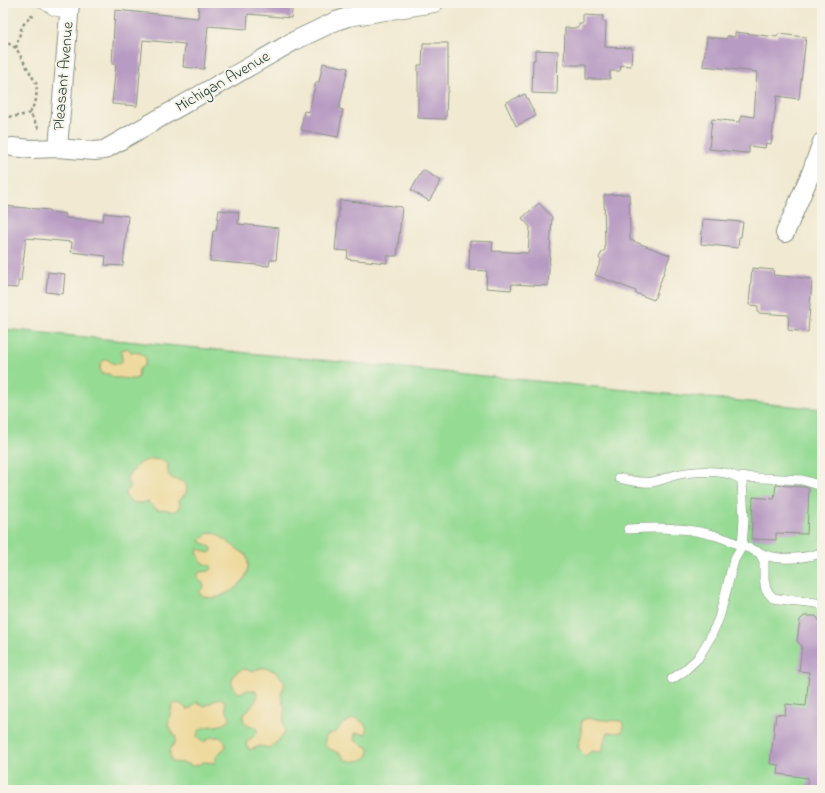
<svg xmlns="http://www.w3.org/2000/svg" width="825" height="793" viewBox="0 0 825 793" font-family="'Indie Flower',sans-serif">
<rect width="100%" height="100%" fill="#f7f3e8"/>
<filter id="ink" filterUnits="userSpaceOnUse"><feTurbulence type="fractalNoise" baseFrequency=".025" numOctaves="2"/><feDisplacementMap in="SourceGraphic" scale="8" xChannelSelector="R" yChannelSelector="G"/><feConvolveMatrix kernelMatrix="1 2 1 2 8 2 1 2 1" color-interpolation-filters="sRGB"/></filter>
<filter id="wash" filterUnits="userSpaceOnUse"><feTurbulence type="fractalNoise" baseFrequency=".012" numOctaves="4" result="noise"/><feDisplacementMap in="SourceGraphic" scale="16" xChannelSelector="R" yChannelSelector="G"/><feGaussianBlur stdDeviation="0.9" result="paint"/><feColorMatrix in="noise" values="0 0 0 0 0 0 0 0 0 0 0 0 0 0 0 0 0 1.4 0 .05"/><feComposite in="paint" operator="in"/></filter>
<g filter="url(#wash)">
<rect width="100%" height="100%" fill="#f1e9d1"/>
<path fill="#96db94" stroke="#5a8c64" d="M 3,329 L 822,409 L 822,790 L 3,790 Z"/>
<path fill="#eeda9e" stroke="#868c69" d="M 128,348 L 131,352 L 140,353 L 146,358 L 145,365 L 139,369 L 138,378 C 131,381 123,377 114,378 L 109,374 L 101,374 C 100,366 98,363 107,359 L 112,363 L 119,364 L 122,361 L 121,350 Z
M 151,459 C 158,460 164,459 168,465 C 167,486 178,474 187,486 L 186,493 L 179,500 C 183,511 174,514 165,509 C 156,511 155,508 148,502 C 138,503 134,505 126,497 L 125,493 L 129,489 L 130,486 L 126,480 L 129,474 L 134,470 L 139,463 Z
M 214,532 L 246,555 C 253,573 241,587 225,594 C 221,596 217,598 213,598 C 209,598 205,597 201,595 L 199,592 L 204,587 L 203,583 C 199,581 197,578 198,574 L 200,572 L 209,571 L 212,569 L 211,566 L 201,562 L 197,551 L 198,549 L 209,553 L 212,551 L 212,548 L 200,541 L 208,533 Z
M 261,668 C 271,667 281,674 285,684 L 281,694 L 283,704 L 285,708 L 283,723 L 285,731 L 282,737 L 270,748 L 260,746 L 250,750 L 246,745 L 247,742 L 257,733 L 257,728 C 254,726 249,726 246,724 C 234,713 263,705 256,691 L 248,690 L 239,693 C 228,684 230,674 243,669 L 252,671 Z
M 220,698 L 225,701 L 226,711 L 230,716 L 229,720 C 220,731 201,720 197,736 L 201,741 L 204,742 L 211,737 L 220,737 C 233,749 221,748 217,756 C 216,758 216,760 215,763 L 203,762 L 198,765 L 194,766 L 184,763 L 172,762 C 169,753 168,749 175,743 L 176,737 L 168,726 L 172,705 C 180,701 181,705 187,709 L 191,708 L 197,702 L 205,706 Z
M 354,718 C 362,720 369,726 366,734 L 357,733 L 355,734 L 354,739 L 356,741 L 369,748 C 370,762 355,762 345,760 C 343,757 342,754 339,753 C 330,749 320,747 327,735 L 336,732 L 342,724 Z
M 590,718 L 602,720 L 621,721 L 624,726 L 622,732 L 608,733 L 604,741 L 603,751 L 599,752 L 592,751 L 585,756 L 582,753 L 578,747 L 582,733 L 581,726 L 582,720 Z"/>
<g id="blocks">
<path fill="#b89bc3" d="M 199,3 L 293,3 L 291,18 L 248,14 L 247,29 L 208,26 L 204,69 L 183,67 L 185,44 L 143,40 L 137,106 L 112,104 L 116,64 L 112,64 L 115,10 L 198,18 Z
M 583,15 L 603,16 L 602,21 L 606,22 L 605,47 L 632,48 L 631,66 L 621,65 L 620,71 L 610,71 L 610,79 L 586,79 L 586,65 L 564,65 L 565,28 L 579,28 L 579,24 L 583,24 Z
M 735,32 L 777,37 L 778,34 L 806,37 L 799,99 L 777,96 L 771,144 L 766,143 L 765,148 L 749,146 L 749,153 L 746,153 L 709,149 L 712,119 L 740,122 L 742,115 L 754,117 L 757,72 L 703,66 L 707,37 L 727,39 L 727,36 L 735,37 Z
M 423,43 L 448,43 L 448,92 L 447,92 L 446,119 L 418,118 L 418,65 L 422,65 Z
M 535,50 L 558,51 L 557,94 L 532,93 L 533,60 L 535,60 Z
M 323,63 L 348,68 L 339,109 L 343,110 L 338,137 L 301,130 L 304,111 L 309,112 L 316,82 L 319,82 Z
M 525,94 L 536,116 L 516,126 L 505,103 Z
M 423,170 L 441,181 L 429,201 L 411,190 Z
M 629,194 L 630,240 L 670,255 L 654,300 L 635,293 L 636,291 L 595,275 L 601,261 L 599,258 L 602,252 L 605,250 L 604,195 Z
M 340,200 L 402,207 L 397,256 L 387,256 L 387,263 L 347,259 L 348,251 L 335,250 Z
M 539,203 L 552,217 L 548,286 L 512,284 L 511,290 L 486,288 L 487,271 L 469,270 L 470,241 L 493,242 L 492,251 L 528,253 L 530,227 L 522,218 Z
M 3,206 L 49,210 L 49,212 L 66,214 L 65,218 L 103,221 L 104,213 L 128,216 L 123,266 L 105,265 L 106,256 L 71,252 L 72,242 L 26,238 L 21,281 L 18,281 L 18,288 L 3,287 Z
M 219,210 L 239,212 L 238,224 L 279,228 L 276,260 L 270,260 L 269,266 L 210,261 L 213,231 L 216,231 Z
M 703,219 L 743,222 L 741,237 L 739,237 L 738,248 L 701,244 Z
M 752,268 L 774,270 L 773,275 L 812,279 L 808,332 L 788,330 L 789,315 L 758,313 L 758,306 L 749,305 Z
M 48,272 L 65,274 L 63,294 L 46,292 Z
M 776,485 L 804,487 L 809,488 L 807,534 L 776,533 L 776,540 L 751,539 L 753,497 L 774,499 Z
M 804,616 L 816,616 L 822,625 L 822,790 L 806,790 L 808,778 L 778,774 L 779,765 L 770,764 L 776,714 L 785,715 L 786,704 L 806,706 L 809,672 L 799,671 L 802,646 L 797,641 L 800,620 Z"/>
</g>
</g>
<g filter="url(#ink)">
<use href="#blocks" fill-opacity="0" stroke="#889382" stroke-width="1"/>
<g fill="none" stroke-linecap="round" stroke-linejoin="round">
<g stroke="#889382" stroke-width="10">
<path id="lane" d="M 41,3 L 54,11 L 69,13
M 739,477 L 802,480 L 822,486
M 619,478 C 630,481 641,483 652,482 C 660,481 668,477 676,475 C 692,471 730,468 742,481 L 744,520 L 742,546 C 706,528 667,526 628,529
M 759,552 L 764,561 L 764,578 L 766,590 L 773,598 C 789,601 806,601 822,604
M 672,679 L 684,671 L 698,658 L 710,638 L 719,618 L 734,560 L 742,546 C 750,548 757,552 765,555 C 783,561 804,558 822,553"/>
</g>
<g stroke="#889382" stroke-width="20">
<path id="street" d="M 12,147 L 31,149 L 58,148 L 94,151 L 104,150 L 294,41 L 336,21 L 348,17 L 434,3
M 58,148 L 70,3
M 785,233 L 811,173 L 822,142"/>
</g>
<path stroke="#889382" stroke-width="2.5" stroke-dasharray="3 3" stroke-linecap="butt" d="M 3,40 L 16,48 L 37,85 L 36,100 L 30,113 L 40,131
M 16,48 L 22,26 L 31,16 L 35,17
M 3,117 L 19,116 L 30,113"/>
<use href="#lane" stroke="#fff" stroke-width="9"/>
<use href="#street" stroke="#fff" stroke-width="18"/>
</g>
</g>
<g text-anchor="middle" dominant-baseline="central" stroke-width="4" stroke-linejoin="round" paint-order="stroke">
<g font-size="16" fill="#1f3d34" stroke="#f7f3e8">
<text transform="translate(64 76) rotate(-85)">Pleasant Avenue</text>
<text transform="translate(223 82) rotate(-30)">Michigan Avenue</text>
</g>
</g>
<rect width="825" height="793" fill="none" stroke="#f7f3e8" stroke-width="16"/>
</svg>
